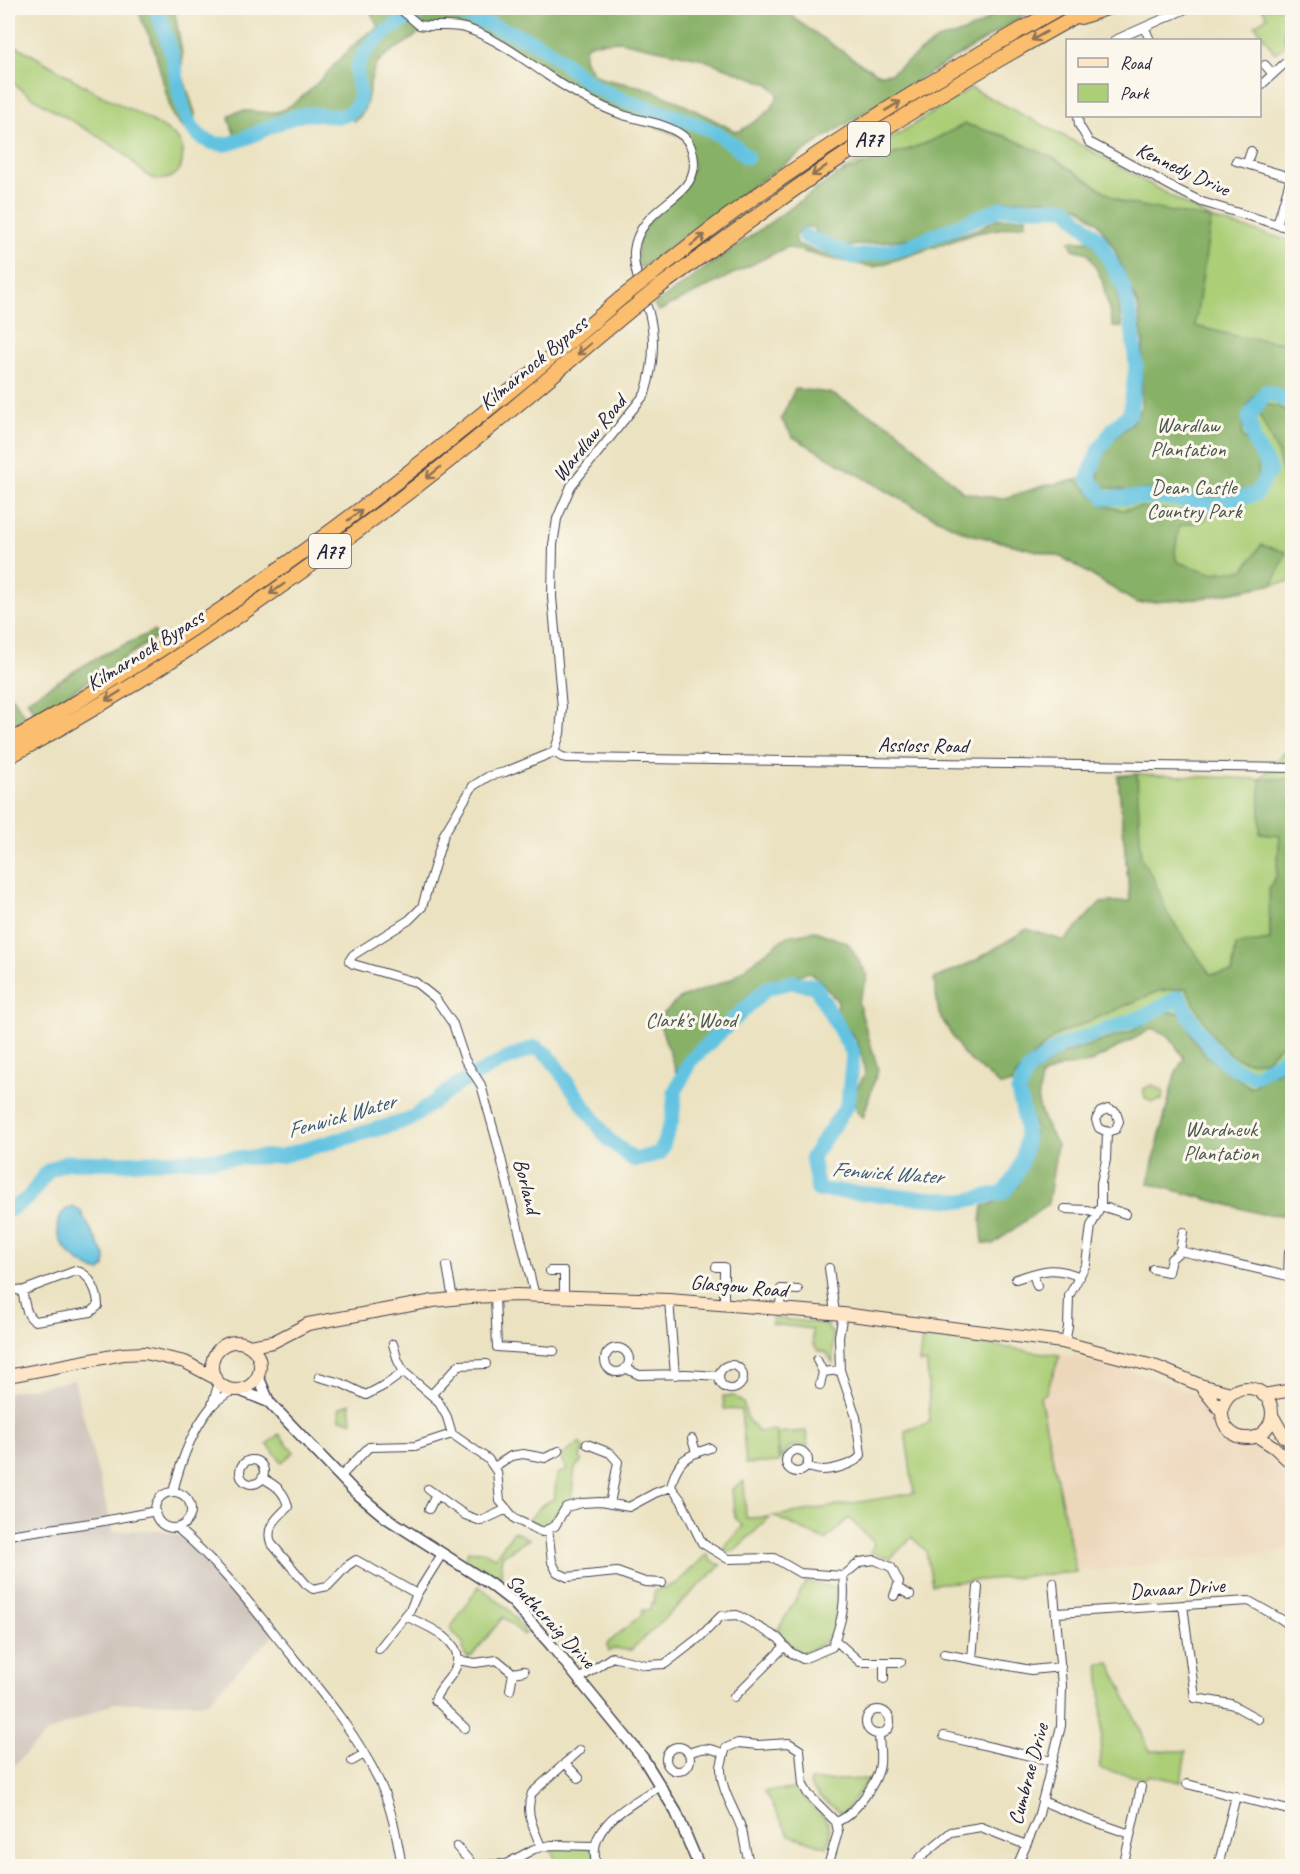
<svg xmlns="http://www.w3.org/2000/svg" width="1300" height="1874" viewBox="0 0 1300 1874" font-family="Caveat,sans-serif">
<rect width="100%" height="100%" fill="#fbf7ec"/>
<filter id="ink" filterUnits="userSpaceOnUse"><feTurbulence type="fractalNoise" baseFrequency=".0167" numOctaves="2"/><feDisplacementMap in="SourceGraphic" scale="12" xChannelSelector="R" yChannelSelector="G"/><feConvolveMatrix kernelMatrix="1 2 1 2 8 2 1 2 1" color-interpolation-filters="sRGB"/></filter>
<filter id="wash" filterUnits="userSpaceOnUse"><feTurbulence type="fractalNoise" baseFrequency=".008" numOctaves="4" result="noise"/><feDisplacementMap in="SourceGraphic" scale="24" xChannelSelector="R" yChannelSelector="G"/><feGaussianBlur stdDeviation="1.35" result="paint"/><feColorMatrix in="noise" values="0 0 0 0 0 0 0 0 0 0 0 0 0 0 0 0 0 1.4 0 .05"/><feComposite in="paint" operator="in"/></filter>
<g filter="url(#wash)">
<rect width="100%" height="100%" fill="#ebe2c1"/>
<path fill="#edd7bb" d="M 1060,1355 L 1127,1369 L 1194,1394 L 1213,1415 L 1226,1438 L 1240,1445 L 1259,1450 L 1292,1481 L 1292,1549 L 1273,1553 L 1076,1572 L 1040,1396 L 1047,1393 Z"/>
<path fill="#ccc2b9" d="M 74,1380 L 113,1531 L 160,1530 L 191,1540 L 275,1634 L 206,1703 L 114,1703 L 47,1733 L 8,1771 L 8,1392 Z"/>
<path fill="#abce77" stroke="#667859" stroke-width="1.5" d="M 1262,8 L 1286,8 L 1292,12 C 1285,23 1280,33 1287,45 L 1275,53 L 1255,25 L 1267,17 Z
M 8,42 C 38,57 66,75 95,92 C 113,102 173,127 181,144 C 183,149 183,161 181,166 C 177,178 161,183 150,177 C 140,172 132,160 123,153 C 86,126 43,108 8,79 Z
M 971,88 L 1083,146 L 1211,219 L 1292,241 L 1292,581 L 1196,599 L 1137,603 L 1062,557 L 993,540 L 1043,486 L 1098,476 L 1098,467 L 1110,443 L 1133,422 L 1141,407 L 1143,342 L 1138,306 L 1114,248 L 1098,223 L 1081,208 L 1042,199 L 1001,201 L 919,237 L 843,247 L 819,235 L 796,204 L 886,142 Z
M 1292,745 L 1292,1215 L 1262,1214 L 1148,1183 L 1175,1075 L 1184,1058 L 1169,1036 L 1153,1028 L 1089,1063 L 1060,1067 L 1041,1076 L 1039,1091 L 1025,1091 L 1010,1084 L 1000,1085 L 964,1055 L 939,1014 L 934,979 L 975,961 L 1027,929 L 1064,941 L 1100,903 L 1130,901 L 1118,776 L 1137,774 L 1260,779 Z
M 1152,1085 L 1163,1091 L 1162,1100 L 1151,1102 L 1145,1098 L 1143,1089 Z
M 772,1318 L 827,1324 L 829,1330 L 833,1334 L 833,1363 L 826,1352 L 819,1351 L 813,1344 L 812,1329 L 772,1324 Z
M 922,1336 L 1060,1355 L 1046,1393 L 1040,1397 L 1076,1572 L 932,1584 L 926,1551 L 912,1537 L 890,1559 L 871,1552 L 874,1543 L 849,1518 L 825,1540 L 774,1516 L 914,1493 L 905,1431 L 930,1422 L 927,1363 L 919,1363 Z
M 723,1396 L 734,1396 L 743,1403 L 748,1420 L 758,1432 L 776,1430 L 779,1462 L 746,1464 L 741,1410 L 724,1409 Z
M 350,1403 L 352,1421 L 340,1419 L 339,1408 Z
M 806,1431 L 808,1448 C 791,1442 789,1447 780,1459 L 777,1433 Z
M 279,1434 L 294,1452 L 282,1462 L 267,1444 Z
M 580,1443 L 585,1449 L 580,1456 L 582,1461 L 575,1468 L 571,1500 C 558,1506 555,1519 544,1527 L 528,1520 L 543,1504 L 554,1499 L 557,1474 L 567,1470 L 561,1456 Z
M 744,1481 L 746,1518 L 770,1517 L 733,1552 L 722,1549 L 743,1526 L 735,1518 L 732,1489 Z
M 514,1531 L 529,1539 L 502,1556 L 501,1580 L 486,1569 L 465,1559 L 468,1551 C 479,1549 486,1552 495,1557 Z
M 707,1554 L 711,1561 L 721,1565 L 631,1650 L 614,1649 L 609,1651 L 607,1644 L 642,1614 L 642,1610 L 650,1610 L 651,1603 L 654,1603 L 654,1591 L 677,1583 Z
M 806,1582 C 817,1585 826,1584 836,1589 C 839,1618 835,1647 801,1652 L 776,1633 Z
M 479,1586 L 509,1610 L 526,1633 L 524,1635 L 503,1617 L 471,1657 L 467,1657 L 464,1653 L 463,1643 L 450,1629 Z
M 1110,1663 L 1150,1751 L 1186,1751 L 1181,1782 L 1149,1775 L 1145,1779 L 1100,1769 C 1103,1734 1102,1700 1099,1664 Z
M 869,1779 L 843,1814 L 820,1798 L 810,1785 L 811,1781 Z
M 798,1789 C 809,1813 840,1814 827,1847 L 789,1835 L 765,1791 Z
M 549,1846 L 594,1847 L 595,1866 L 558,1866 Z"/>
<path fill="#88b168" stroke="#556a52" stroke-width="1.5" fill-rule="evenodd" d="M 138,8 L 174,8 L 182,53 L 182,74 L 195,113 L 194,125 L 192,129 L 184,129 L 172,115 L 153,44 L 142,21 Z
M 368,8 L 783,8 L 799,22 L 863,65 L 880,74 L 891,73 L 937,40 L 956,35 L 976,27 L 1003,8 L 1035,8 C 965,54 891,94 821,140 C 760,179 704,222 646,265 L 636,269 L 639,232 L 677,194 L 694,166 L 684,137 L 608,109 L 467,28 L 423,26 C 415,44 388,47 376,65 C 366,82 372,111 354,121 L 348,113 C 332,119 323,113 307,114 C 283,116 258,132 237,141 L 229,119 L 230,115 C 244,105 264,117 280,111 C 310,98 338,57 363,37 C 368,33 374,31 379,27 ZM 619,41 L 699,58 L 769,84 L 778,94 C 774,113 755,121 740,131 L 735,131 L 677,101 L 643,87 L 603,79 L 593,73 L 584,59 L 586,46 L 593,43 Z
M 965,124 L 1008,137 L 1055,159 L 1121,202 L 1211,219 L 1195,326 L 1236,336 L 1292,344 L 1292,395 L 1267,387 C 1245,399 1244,411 1242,436 L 1259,458 L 1258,480 L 1252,488 L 1209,500 L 1181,492 L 1156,489 L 1130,491 L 1104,487 L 1099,484 L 1098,467 L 1110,443 L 1133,422 L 1141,407 L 1143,342 L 1138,306 L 1114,248 L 1098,223 L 1081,208 L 1042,199 L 1001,201 L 919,237 L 843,247 L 819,235 L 813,227 L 804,227 L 795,236 L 797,244 L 821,253 L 867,261 L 907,252 L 977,229 L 997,219 L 1026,217 L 1026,224 L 977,233 L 874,267 L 822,257 L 787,247 L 659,311 L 654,305 L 837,175 L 929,142 Z
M 1069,241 L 1091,241 L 1116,282 L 1122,327 L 1113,327 L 1102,280 L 1088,253 L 1073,249 Z
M 795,389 L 830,393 L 894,427 L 963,492 L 1002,499 L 1043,486 L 1078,481 L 1103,505 L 1121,510 L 1141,507 L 1186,513 L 1211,511 L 1204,520 L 1179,526 L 1175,552 L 1177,562 L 1211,573 L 1244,570 L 1261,545 L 1286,552 L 1273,584 L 1196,599 L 1137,603 L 1062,557 L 966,533 L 913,506 L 793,437 L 781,419 Z
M 1265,404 L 1279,407 L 1292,416 L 1292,474 L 1285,481 L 1277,452 L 1259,414 Z
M 154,631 L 157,637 L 36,715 L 27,700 L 98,657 Z
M 8,691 L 27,719 L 14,726 L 8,717 Z
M 1137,774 L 1141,859 L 1153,877 L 1168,915 L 1210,974 L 1232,973 L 1236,945 L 1270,940 L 1269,889 L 1276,877 L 1280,836 L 1260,834 L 1260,779 L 1292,779 L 1292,1045 L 1281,1045 L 1264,1061 C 1258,1061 1250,1062 1245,1061 C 1214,1052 1201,1013 1186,988 L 1159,991 L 1055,1036 L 1024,1065 L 1010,1084 L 1000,1085 L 964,1055 L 939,1014 L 934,979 L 975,961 L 1027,929 L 1064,941 L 1100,903 L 1130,901 L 1118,776 Z
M 815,931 L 848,943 L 868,976 L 858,1002 L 878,1069 L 863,1118 L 857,1112 L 854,1092 L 865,1075 C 861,1042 857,1039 836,1015 L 838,1002 L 821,981 L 809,972 L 771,983 L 745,999 L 719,1028 L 690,1052 L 676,1072 L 658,1019 L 679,999 L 731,979 L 787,936 Z
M 1165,1012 L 1179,1013 L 1186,1020 L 1193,1038 L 1206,1056 L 1251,1088 L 1267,1076 L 1292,1066 L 1292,1215 L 1262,1214 L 1148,1183 L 1175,1075 L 1184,1058 L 1169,1036 L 1153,1028 L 1089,1063 L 1061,1067 L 1041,1076 L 1038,1103 L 1044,1121 L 1057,1145 L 1048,1204 L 993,1244 L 983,1243 L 981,1221 L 983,1206 L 992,1204 L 1018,1186 L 1031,1153 L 1035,1128 L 1028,1109 L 1025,1091 L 1033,1076 L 1060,1055 L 1133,1031 Z"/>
<path fill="#62c3e1" stroke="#42728e" stroke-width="1.5" d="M 73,1206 L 81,1212 L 106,1258 L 105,1266 L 101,1271 L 96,1271 C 88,1267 79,1262 72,1256 C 56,1241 49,1216 73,1206 Z"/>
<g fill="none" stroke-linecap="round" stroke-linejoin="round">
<path stroke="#62c3e1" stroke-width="2" d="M 412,8 L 418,13"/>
<path stroke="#62c3e1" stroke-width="15" d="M 156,8 C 163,26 169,44 174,63 C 180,90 180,130 210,142 C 216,144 221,145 227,144 C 248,140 266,127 286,120 C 293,117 300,114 308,114 C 323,113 343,123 355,108 C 365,96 355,81 357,68 C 361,44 413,9 437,9 C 452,9 466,16 480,21 C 506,31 532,38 554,55 C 570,67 583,81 601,90 C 649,115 707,115 747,157
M 805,236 L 854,257 L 907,247 L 1001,208 L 1066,208 L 1099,240 L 1124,288 L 1132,326 L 1136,366 L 1130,413 L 1113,429 L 1099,449 L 1088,478 L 1105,498 L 1161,497 L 1212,506 L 1256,494 L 1270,470 L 1254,441 L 1249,417 L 1266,392 L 1292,402
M 8,1208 L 11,1209 L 28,1198 L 48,1171 L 67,1162 L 120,1163 L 281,1156 L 409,1120 L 457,1085 L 502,1061 L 535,1047 L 548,1055 L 608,1139 L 634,1160 L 660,1153 L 672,1120 L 675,1092 L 690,1061 L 767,988 L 792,982 L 815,986 L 853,1053 L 848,1104 L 812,1157 L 818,1190 L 964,1201 L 1004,1192 C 1031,1158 1030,1131 1018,1092 L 1028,1070 L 1060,1046 L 1145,1016 L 1179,997 C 1197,1029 1216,1068 1255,1076 L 1292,1053"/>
</g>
</g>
<g filter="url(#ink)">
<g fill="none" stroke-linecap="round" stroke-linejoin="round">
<g stroke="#403f4f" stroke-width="10">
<path id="minor" d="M 399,8 L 419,25 C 435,28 452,23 468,29 C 497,39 522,58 547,75 C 571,91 595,105 623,115 C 642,121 667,123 683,136 C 691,143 694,154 694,165 C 693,200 639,206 634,251 C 633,271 643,294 649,313 C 656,339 653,368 645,394 L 571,486 L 557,519 L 553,545 L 552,597 L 562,708 L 560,734 L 554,752
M 1145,29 L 1150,40
M 1115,40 L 1188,8
M 1265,65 L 1272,73
M 1260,86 L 1284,64
M 1078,116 L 1079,125 L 1089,142 L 1178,190 L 1202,202 L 1292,229
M 1236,161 L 1290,177
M 1247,163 L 1251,151
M 1277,225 L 1292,174
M 554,752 L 562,757 L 567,758 L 1292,768
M 1101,1206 L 1126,1214
M 1065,1209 L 1087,1210 L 1097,1214
M 1183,1232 L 1180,1251 L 1292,1277
M 447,1266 L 453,1299
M 716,1267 L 724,1267 L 724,1304
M 829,1268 L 835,1313
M 1153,1269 L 1168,1272 L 1171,1259 L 1180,1251
M 550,1271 L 564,1271 L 564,1297
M 1033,1274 L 1037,1286
M 1288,1277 L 1289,1252
M 1016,1279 C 1042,1271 1053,1265 1080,1277
M 8,1288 L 22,1291 L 75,1271 C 89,1271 98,1293 98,1306 L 91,1312 L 35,1321 C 25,1316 25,1301 22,1291
M 495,1296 L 497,1347 L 554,1351
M 535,1296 L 497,1142 L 481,1085 L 465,1060 L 453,1024 L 435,998 L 415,982 L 353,964 L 349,961 L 353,955 L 409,920 L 422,907 L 444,834 L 473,786 L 489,776 L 505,772 L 554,752
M 669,1300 L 675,1375
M 780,1308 L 781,1289 L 798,1290
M 1065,1343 L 1068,1327 L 1069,1296 L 1086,1264 L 1091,1226 L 1101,1206 L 1101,1183 L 1106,1160 L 1107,1132 L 1116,1129 L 1119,1121 L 1116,1112 L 1108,1109 L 1100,1112 L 1096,1120 L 1099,1128 L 1107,1132
M 393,1344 L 398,1361 L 404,1372 L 438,1401 L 447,1417 L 452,1434
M605 1360a12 12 0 1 1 24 0a12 12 0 1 1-24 0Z
M 817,1360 L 823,1372
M719 1377a12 12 0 1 1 24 0a12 12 0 1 1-24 0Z
M 625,1368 L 639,1375 L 686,1374 L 719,1376
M 319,1377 L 341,1383 L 366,1395 L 387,1384 L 404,1372
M 820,1385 L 823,1372 L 840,1370
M 431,1395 L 459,1365 L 486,1364
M 212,1405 L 219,1382
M 692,1439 L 696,1452
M 587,1444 L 610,1453 L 618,1462 L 610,1504
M786 1461a11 11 0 1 1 22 0a11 11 0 1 1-22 0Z
M240 1472a12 12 0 1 1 24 0a12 12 0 1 1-24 0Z
M 494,1467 L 511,1456 L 523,1454 L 545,1458 L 559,1451
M 807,1467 C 812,1468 817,1470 822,1470 C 832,1470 857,1464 861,1455 L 856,1417 L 840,1370 L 839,1336 L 843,1314
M 340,1477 L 369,1447 L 415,1446 L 452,1434 L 488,1459 L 497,1472 L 500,1501 L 515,1519 L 542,1532 L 555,1526 L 566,1507 L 582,1503 L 600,1502 L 629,1507 L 655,1493 L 671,1487 L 681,1500 L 702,1543 L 728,1559 L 774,1558 L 800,1573 L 843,1576 C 846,1604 842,1621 832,1647 L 803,1659 L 790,1652 L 778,1638 L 737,1615 L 721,1616 L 700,1637 L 665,1664 L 646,1665 L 612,1657 L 579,1679
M 262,1478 C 276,1485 285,1492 288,1507 C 277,1518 265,1527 271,1543 L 306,1584 L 313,1589 L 328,1586 L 347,1566 L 356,1560 L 417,1594
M 671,1487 C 677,1460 685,1456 710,1448
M 428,1489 L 465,1515 L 481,1521 L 507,1509
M 173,1492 C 180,1464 192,1430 211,1407 C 216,1400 225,1395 233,1390
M155 1510a18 18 0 1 1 36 0a18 18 0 1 1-36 0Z
M 429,1509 L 436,1495
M 177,1528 C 214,1559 245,1597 275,1635 C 312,1681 355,1729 380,1783 C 392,1809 397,1838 402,1866
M 548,1529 L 552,1562 L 557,1572 L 567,1577 L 617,1572 L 645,1582 L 662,1583
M 8,1535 L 98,1522 L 156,1511
M 843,1576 L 860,1562 L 875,1560 L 891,1567 L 899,1582 L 894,1596
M 897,1588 L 910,1595
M 1183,1605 L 1195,1698 L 1231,1704 L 1258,1719
M 1057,1613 L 1249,1601 L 1281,1619 L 1292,1627
M 405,1616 C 423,1624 469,1641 455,1669 C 449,1681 439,1687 435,1700 L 465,1728
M 835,1640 L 860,1662 L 901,1662
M 379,1649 L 410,1610 L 417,1594 L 442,1554
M 944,1654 L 1031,1670 L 1061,1667
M 972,1659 L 978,1587
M 457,1660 L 475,1663 L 497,1660 L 513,1673 L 524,1671
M 884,1662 L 884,1679
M 510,1690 L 513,1673
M 734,1697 L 785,1646
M866 1722a12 12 0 1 1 24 0a12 12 0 1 1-24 0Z
M 944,1736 L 1052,1761
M666 1759a12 12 0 1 1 24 0a12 12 0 1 1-24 0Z
M 689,1753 C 704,1747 710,1747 724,1754
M 352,1761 L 364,1754
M 565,1763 L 579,1778
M 1187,1784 L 1292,1811
M 1042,1801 L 1084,1818 L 1130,1834
M 836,1822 C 854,1816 879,1781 880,1763 C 881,1753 879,1743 879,1734
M 457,1847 L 473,1865 L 506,1864 L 534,1849 L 551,1845 L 594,1846
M 541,1847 C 534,1828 524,1813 532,1793 L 580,1750
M 1124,1863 L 1141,1787
M 597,1866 C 583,1826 633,1804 661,1785
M 751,1866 C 745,1854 745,1842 742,1830 C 735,1809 720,1790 721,1767 C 722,1761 724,1754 726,1748 L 738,1743 L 758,1745 L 789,1743 L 800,1750 L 803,1785 L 808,1794 L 836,1822 L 838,1832 L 828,1866
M 913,1866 L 923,1855 L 951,1832 L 981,1827 L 1026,1845
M 1017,1866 L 1038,1818 L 1061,1726 L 1062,1686 L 1053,1582
M 1218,1866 L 1236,1796"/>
</g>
<g stroke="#403f4f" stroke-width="13">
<path id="tertiary" d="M 258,1376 L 269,1402 L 354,1491 L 385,1517 L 490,1584 L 512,1601 L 551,1645 L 643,1758 L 676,1812 L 699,1866
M 239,1390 L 269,1402"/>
</g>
<g stroke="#403f4f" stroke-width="14">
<path id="secondary" d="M212 1366a24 24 0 1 1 48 0a24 24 0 1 1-48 0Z
M 249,1346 L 273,1342 L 308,1324 L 433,1301 L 471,1297 L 516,1295 L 669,1300 L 843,1314 L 1062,1342 L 1157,1367 L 1200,1385 L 1231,1393
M 8,1376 L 123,1354 L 145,1353 L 185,1362 L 215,1378
M 1200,1385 L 1221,1411
M1222 1413a25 25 0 1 1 50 0a25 25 0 1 1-50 0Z
M 1263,1395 L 1292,1390
M 1272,1415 L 1284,1436 L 1292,1444
M 1257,1436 L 1274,1447 L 1292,1464"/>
</g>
<g stroke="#403f4f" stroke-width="16">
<path id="trunk" d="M 1081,17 L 1107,8
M 651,275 C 680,253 709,230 738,209 C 840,135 950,70 1059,8
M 659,287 C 723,241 786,193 852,150 C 929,99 1009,53 1090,8
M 8,742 C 65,711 120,676 174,641 C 331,538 478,421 620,299
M 8,757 C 144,684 274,595 397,501 C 477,441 552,375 629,311"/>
</g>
<use href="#minor" stroke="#fff" stroke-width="8"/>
<use href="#tertiary" stroke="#fff" stroke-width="10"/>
<use href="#secondary" stroke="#fde5c5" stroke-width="12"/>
<use href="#trunk" stroke="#fabe6e" stroke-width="14"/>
<g stroke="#403f4f" stroke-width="16" stroke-linecap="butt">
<path id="trunk-bridge" d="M 620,299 L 651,275
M 629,311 L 659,287"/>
</g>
<use href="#trunk-bridge" stroke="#fabe6e" stroke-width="14"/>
</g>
<defs><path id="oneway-shaft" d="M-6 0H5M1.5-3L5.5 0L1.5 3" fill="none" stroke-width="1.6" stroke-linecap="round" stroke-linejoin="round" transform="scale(1.5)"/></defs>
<g stroke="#8e7054">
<use href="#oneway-shaft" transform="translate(1039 36) rotate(151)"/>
<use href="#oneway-shaft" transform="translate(893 106) rotate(-31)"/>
<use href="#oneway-shaft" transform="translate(819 171) rotate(145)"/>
<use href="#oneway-shaft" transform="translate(698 240) rotate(-37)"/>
<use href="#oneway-shaft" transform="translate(584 349) rotate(140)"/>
<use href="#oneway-shaft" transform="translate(433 473) rotate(141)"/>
<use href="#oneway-shaft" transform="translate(355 515) rotate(-37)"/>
<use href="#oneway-shaft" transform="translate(277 589) rotate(145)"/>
<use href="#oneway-shaft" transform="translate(113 696) rotate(148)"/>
</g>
</g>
<g text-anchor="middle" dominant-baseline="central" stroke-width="6" stroke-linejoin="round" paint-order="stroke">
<g fill="#fbf7ec" stroke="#636270" stroke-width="1.5">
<rect x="848" y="122" width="42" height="34" rx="4.5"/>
<rect x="309" y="534" width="42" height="34" rx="4.5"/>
</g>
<g font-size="20" font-weight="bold" fill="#22223b">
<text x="869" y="139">A77</text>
<text x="330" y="551">A77</text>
</g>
<g font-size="21" fill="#22223b" stroke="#fbf7ec">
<text transform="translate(1183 169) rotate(25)">Kennedy Drive</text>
<text transform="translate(533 363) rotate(-40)">Kilmarnock Bypass</text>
<text transform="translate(589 438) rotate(-51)">Wardlaw Road</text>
<text transform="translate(145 650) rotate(-32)">Kilmarnock Bypass</text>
<text transform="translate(923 745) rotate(1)">Assloss Road</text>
<text transform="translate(527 1186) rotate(76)">Borland</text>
<text transform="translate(739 1286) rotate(5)">Glasgow Road</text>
<text transform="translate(1177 1588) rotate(-4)">Davaar Drive</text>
<text transform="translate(551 1621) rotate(47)">Southcraig Drive</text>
<text transform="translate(1028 1774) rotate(-75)">Cumbrae Drive</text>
</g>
<g font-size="21" fill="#4b564d" stroke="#fbf7ec">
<text x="1188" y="425">Wardlaw<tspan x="1188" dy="24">Plantation</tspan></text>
<text x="1194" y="487">Dean Castle<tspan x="1194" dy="24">Country Park</tspan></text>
<text x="691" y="1020">Clark's Wood</text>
<text x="1221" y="1129">Wardneuk<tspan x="1221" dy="24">Plantation</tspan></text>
</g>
<g font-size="22" font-style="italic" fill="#385a75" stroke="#fbf7ec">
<text transform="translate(341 1116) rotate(-16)">Fenwick Water</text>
<text transform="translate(887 1173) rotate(4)">Fenwick Water</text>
</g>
</g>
<rect width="1300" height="1874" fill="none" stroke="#fbf7ec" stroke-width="30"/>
<rect x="1066" y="39" width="195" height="78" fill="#fbf7ec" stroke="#a4a2a5" stroke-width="1.5"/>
<rect x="1078" y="58" width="30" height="9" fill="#fde5c5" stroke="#a4a2a5" stroke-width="1.5"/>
<text x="1120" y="69" font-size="18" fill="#22223b">Road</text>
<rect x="1078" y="84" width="30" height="18" fill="#abce77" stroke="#a4a2a5" stroke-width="1.5"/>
<text x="1120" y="99" font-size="18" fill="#22223b">Park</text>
</svg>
